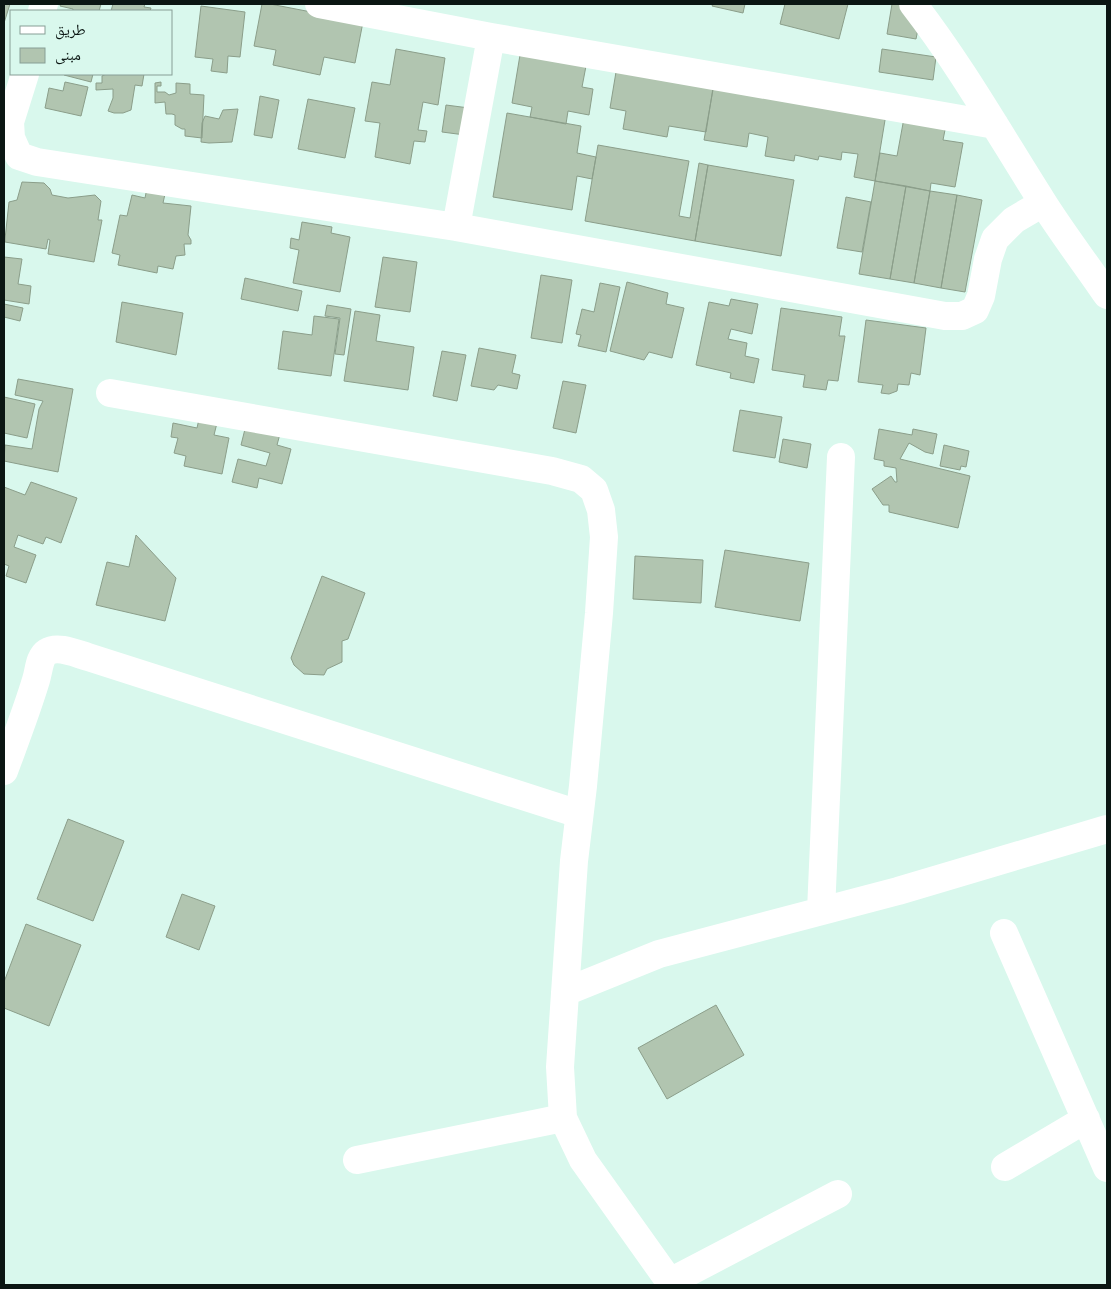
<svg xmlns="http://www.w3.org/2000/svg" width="1111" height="1289" viewBox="0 0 1111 1289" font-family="Manrope,'Noto Naskh Arabic',sans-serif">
<rect width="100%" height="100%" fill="#d9f8ed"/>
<path fill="#b1c5b0" stroke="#8b9e8a" d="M 4,4 L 10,4 L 4,23 Z
M 61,4 L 101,4 L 99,11 L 73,11 L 73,9 L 60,6 Z
M 113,4 L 145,4 L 144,7 L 151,8 L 150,11 L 111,11 Z
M 262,4 L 270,4 L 363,22 L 355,63 L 324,57 L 320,75 L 273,65 L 276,50 L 254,46 Z
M 713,4 L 745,4 L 743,13 L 712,6 Z
M 785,4 L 848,4 L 839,39 L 780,24 Z
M 892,4 L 906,4 L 920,19 L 916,39 L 887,34 Z
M 201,6 L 245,12 L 240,57 L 228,56 L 227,73 L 211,71 L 213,59 L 195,57 Z
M 396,49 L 445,58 L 438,105 L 423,102 L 418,130 L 427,131 L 425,142 L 414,141 L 410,164 L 375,157 L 380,123 L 365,121 L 372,82 L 390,85 Z
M 882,49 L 936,57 L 933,80 L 879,72 Z
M 520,55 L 586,66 L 582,87 L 593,89 L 589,115 L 568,111 L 566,124 L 530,117 L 532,107 L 512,103 Z
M 616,72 L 713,88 L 706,132 L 669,126 L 667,137 L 623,129 L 626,111 L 610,108 Z
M 65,74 L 93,74 L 91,82 L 64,75 Z
M 106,74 L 144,74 L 142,86 L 135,85 L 131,110 L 123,113 L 114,113 L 108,111 L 113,98 L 113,89 L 96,90 L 96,83 L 102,83 L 102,76 Z
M 65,82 L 88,87 L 81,116 L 45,108 L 49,88 L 63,91 Z
M 161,82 L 161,86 L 157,86 L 157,92 L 165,92 L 169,95 L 176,93 L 176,83 L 190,84 L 190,94 L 204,95 L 202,138 L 185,136 L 185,129 L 182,129 L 175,125 L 175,115 L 172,114 L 166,114 L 165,102 L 155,103 L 155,83 Z
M 714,84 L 886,114 L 875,181 L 854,177 L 858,154 L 842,152 L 841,160 L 819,156 L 818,160 L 795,155 L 794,161 L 765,156 L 768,137 L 749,133 L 747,147 L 704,140 Z
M 260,96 L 279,100 L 272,138 L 254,135 Z
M 308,99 L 355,108 L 345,158 L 298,149 Z
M 446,105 L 469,108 L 465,135 L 442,132 Z
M 238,109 L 232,142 L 209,143 L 201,142 L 202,123 L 205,116 L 219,119 L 223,110 Z
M 507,113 L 581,126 L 577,153 L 596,157 L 592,179 L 577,176 L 572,210 L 493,197 Z
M 904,118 L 946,125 L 943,140 L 963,143 L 955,187 L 931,183 L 930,191 L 875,181 L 880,153 L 897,156 Z
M 598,145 L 689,161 L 679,216 L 690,218 L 699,163 L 708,165 L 695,241 L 585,221 Z
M 708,165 L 794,180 L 781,256 L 695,241 Z
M 875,181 L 906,186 L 890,279 L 859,274 Z
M 22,182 L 44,183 L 50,189 L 52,195 L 68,198 L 95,195 L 101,201 L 98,220 L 102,220 L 94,262 L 48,254 L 50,240 L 48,239 L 46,249 L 5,242 L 5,239 L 9,202 L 17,200 Z
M 906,186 L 930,191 L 914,283 L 890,279 Z
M 151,189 L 165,194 L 163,203 L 191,206 L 188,235 L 191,240 L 191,244 L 184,244 L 185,255 L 176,256 L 173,269 L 158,266 L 157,273 L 118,265 L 120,255 L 112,253 L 120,215 L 127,216 L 132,195 L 145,198 L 146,193 Z
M 930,191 L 957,195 L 941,288 L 914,283 Z
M 957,195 L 982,200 L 965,292 L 941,288 Z
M 846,197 L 871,202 L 862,252 L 837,248 Z
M 302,222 L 332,227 L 331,233 L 350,237 L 340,292 L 293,283 L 299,250 L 290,248 L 291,238 L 299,240 Z
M 4,257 L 22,259 L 18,284 L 31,286 L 29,304 L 4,300 Z
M 383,257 L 417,262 L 410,312 L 375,307 Z
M 541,275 L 572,280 L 562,343 L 531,338 Z
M 245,278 L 302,291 L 298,311 L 241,299 Z
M 627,282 L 668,293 L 666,304 L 684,308 L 672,358 L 649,352 L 644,360 L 610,351 Z
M 600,283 L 620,287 L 606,352 L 578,346 L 581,335 L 576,334 L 582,309 L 594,312 Z
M 731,299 L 758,304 L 752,334 L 731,329 L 728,339 L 747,343 L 745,356 L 759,359 L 754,383 L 730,378 L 731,373 L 696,365 L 709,302 L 729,306 Z
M 122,302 L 183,313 L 176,355 L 116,342 Z
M 4,304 L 23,308 L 20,321 L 4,317 Z
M 327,305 L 351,309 L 344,355 L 335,354 L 340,318 L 325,316 Z
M 781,308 L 842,317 L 839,336 L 845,336 L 838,381 L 828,380 L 826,390 L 803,387 L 805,375 L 772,370 Z
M 355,311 L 380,315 L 376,341 L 414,347 L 408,390 L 344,381 Z
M 314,316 L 339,319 L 331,376 L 278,369 L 283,331 L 312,335 Z
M 866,320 L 926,328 L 920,375 L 911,373 L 909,385 L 898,384 L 897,391 L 889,394 L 881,393 L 883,385 L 858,382 Z
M 479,348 L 516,355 L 512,373 L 520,375 L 517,389 L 498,385 L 494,390 L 471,386 Z
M 442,351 L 466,355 L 457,401 L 433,396 Z
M 18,379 L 73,389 L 58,472 L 4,461 L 5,445 L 32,449 L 39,409 L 43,401 L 15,395 Z
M 563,381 L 586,385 L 576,433 L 553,428 Z
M 4,397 L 35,404 L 27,438 L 4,433 Z
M 740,410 L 782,417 L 775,458 L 733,451 Z
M 199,419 L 217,423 L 214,435 L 229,438 L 222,474 L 184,466 L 186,456 L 174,453 L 178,438 L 171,437 L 173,423 L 197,428 Z
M 246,425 L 280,434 L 277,445 L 291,449 L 282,484 L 259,478 L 257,488 L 232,482 L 238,459 L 266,466 L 270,453 L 241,445 Z
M 879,429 L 912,435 L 913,429 L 937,434 L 933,454 L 925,452 L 909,443 L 900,459 L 970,476 L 958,528 L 889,512 L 889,505 L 883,505 L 872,489 L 891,476 L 895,482 L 897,482 L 896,468 L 884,466 L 884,461 L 874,459 Z
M 783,439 L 811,444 L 807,468 L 779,462 Z
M 944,445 L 969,451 L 966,467 L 961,466 L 960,470 L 940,466 Z
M 31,482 L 77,498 L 61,543 L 46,537 L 43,544 L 18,535 L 14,547 L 36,555 L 26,583 L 6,576 L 9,566 L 4,564 L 4,487 L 25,495 Z
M 136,535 L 176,578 L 165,621 L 96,605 L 107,562 L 129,567 Z
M 725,550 L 809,563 L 800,621 L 715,607 Z
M 635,556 L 703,560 L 701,603 L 633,599 Z
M 322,576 L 365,593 L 348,639 L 342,641 L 342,662 L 327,669 L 324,675 L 304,674 L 294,665 L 291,658 Z
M 68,819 L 124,841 L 93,921 L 37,899 Z
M 182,894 L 215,906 L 199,950 L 166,937 Z
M 26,924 L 81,945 L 49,1026 L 4,1008 L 4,982 Z
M 716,1005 L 744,1055 L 667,1099 L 638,1048 Z"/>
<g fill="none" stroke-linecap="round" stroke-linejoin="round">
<path stroke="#fff" stroke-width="28" d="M 319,4 L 491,37 L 995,125
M 913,4 C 961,66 1000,135 1042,201 C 1062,233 1086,264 1107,295
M 42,11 L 44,4
M 25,74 L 10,122 L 11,138 L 19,156 L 37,162 L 456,227 L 945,316 L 962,316 L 975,310 L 981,296 L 988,259 L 995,239 L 1014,220 L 1043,203
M 456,227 L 491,37
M 110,393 L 552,471 L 581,479 L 594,490 L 601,510 L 604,537 L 599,613 L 583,786 L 574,861 L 560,1067 L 563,1118 L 583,1160 L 672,1285
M 4,771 C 15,741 27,710 36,680 C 39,671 39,657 47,652 C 58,645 77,654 88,657 L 579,814
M 821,911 L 841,457
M 1004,933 L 1107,1168
M 565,992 L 659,954 L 898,891 L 1107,829
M 357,1160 L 563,1118
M 1005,1167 L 1086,1119
M 670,1282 L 838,1194"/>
</g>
<rect width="1111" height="1289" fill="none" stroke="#0b1613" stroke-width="10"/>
<rect x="10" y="10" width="162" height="65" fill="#d9f8ed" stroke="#879e96"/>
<rect x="20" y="26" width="25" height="8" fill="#ffffff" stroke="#879e96"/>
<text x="55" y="35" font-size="15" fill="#0b1613">طريق</text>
<rect x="20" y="48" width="25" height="15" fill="#b1c5b0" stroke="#879e96"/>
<text x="55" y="60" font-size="15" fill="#0b1613">مبنى</text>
</svg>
